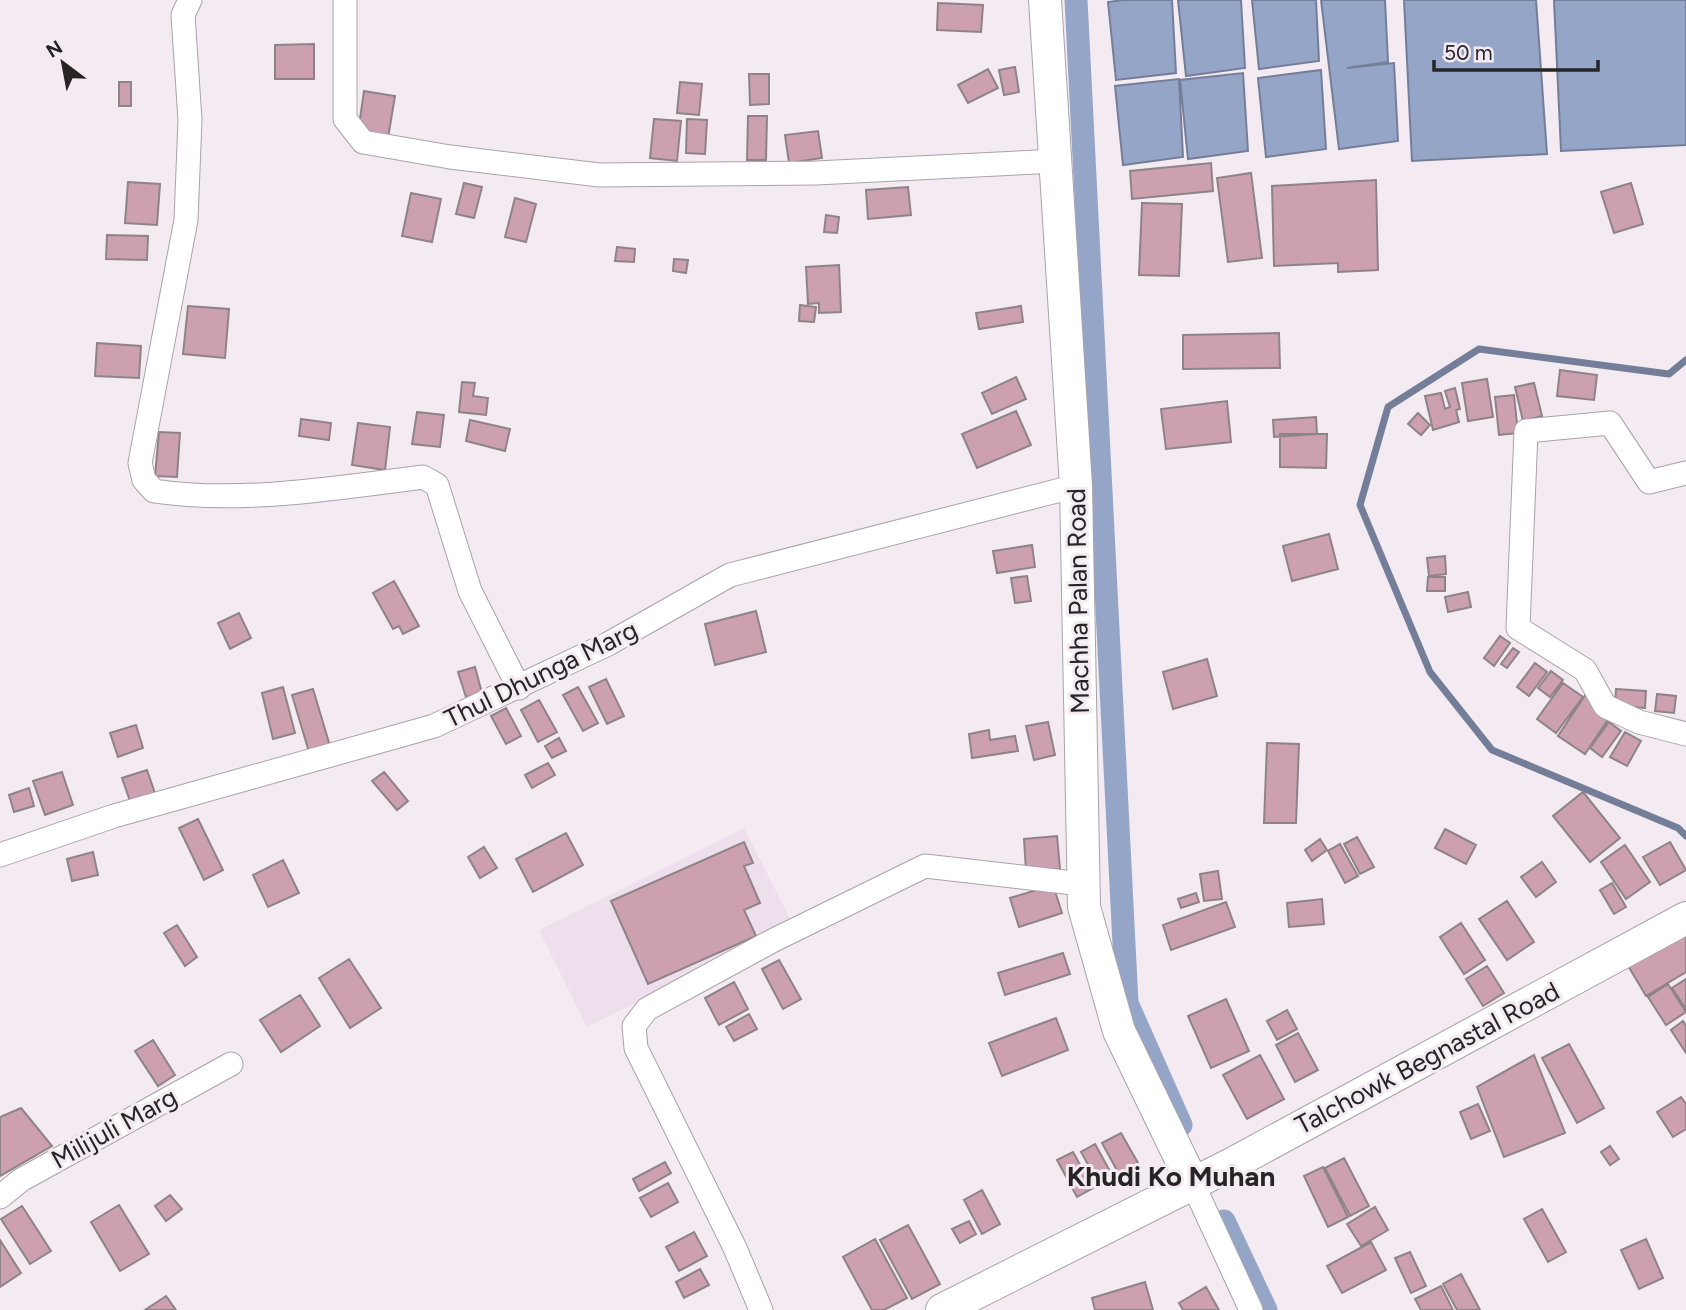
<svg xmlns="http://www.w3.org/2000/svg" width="1686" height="1310" viewBox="0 0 1686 1310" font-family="Figtree,sans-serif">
<rect width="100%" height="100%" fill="#f3eaf2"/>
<path fill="#eedfed" d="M 744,828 L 793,925 L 587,1027 L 539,930 Z"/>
<path fill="#95a5c8" stroke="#747e98" stroke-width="2" d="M 1123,0 L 1172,0 L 1176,73 L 1116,80 L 1108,2 Z
M 1178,0 L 1241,0 L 1245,68 L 1186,76 Z
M 1252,0 L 1316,0 L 1319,61 L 1259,69 Z
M 1321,0 L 1385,0 L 1388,62 L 1347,68 L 1394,63 L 1398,141 L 1339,149 Z
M 1404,0 L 1536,0 L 1547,154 L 1412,161 Z
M 1554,0 L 1686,0 L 1686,145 L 1561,151 Z
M 1321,70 L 1326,149 L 1266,157 L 1258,78 Z
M 1243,73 L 1248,151 L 1188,159 L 1180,80 Z
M 1179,79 L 1183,157 L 1123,165 L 1115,86 Z"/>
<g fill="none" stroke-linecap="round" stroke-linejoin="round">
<path stroke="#747e98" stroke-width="7" d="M 1686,360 L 1669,374 L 1479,349 L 1388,407 L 1360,505 L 1430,672 L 1492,750 L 1678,828 L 1686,836"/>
<path stroke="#95a5c8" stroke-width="23" d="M 1076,0 L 1127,1003 L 1181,1125
M 1224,1221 L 1266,1310"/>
</g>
<path fill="#cca0af" stroke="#8e8386" stroke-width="2" d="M 938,3 L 983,5 L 981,32 L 937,30 Z
M 314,44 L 314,79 L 275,79 L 275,45 Z
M 1015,67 L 1019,92 L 1004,95 L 999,70 Z
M 988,69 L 998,88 L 968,103 L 958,85 Z
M 749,74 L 769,74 L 769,104 L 750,105 Z
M 119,82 L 131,82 L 131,106 L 119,106 Z
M 680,82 L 702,84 L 699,115 L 677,113 Z
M 364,91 L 395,96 L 388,138 L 358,133 Z
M 748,116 L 767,116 L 766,160 L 747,160 Z
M 654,119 L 681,121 L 677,161 L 650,158 Z
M 687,119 L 707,120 L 705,154 L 686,153 Z
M 818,131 L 822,158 L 789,163 L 785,135 Z
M 1211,163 L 1213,191 L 1132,199 L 1130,171 Z
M 1251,173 L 1262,258 L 1228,262 L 1217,178 Z
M 1376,180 L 1378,270 L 1338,272 L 1338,263 L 1274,266 L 1272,186 Z
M 128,182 L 160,184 L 157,225 L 125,223 Z
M 464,183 L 482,187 L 474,218 L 456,214 Z
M 1631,183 L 1643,224 L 1614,233 L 1601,192 Z
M 908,187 L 911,215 L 868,219 L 866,190 Z
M 411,193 L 441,199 L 432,242 L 402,236 Z
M 515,198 L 536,204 L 526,242 L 505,237 Z
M 1142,203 L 1182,204 L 1179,276 L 1139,275 Z
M 826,215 L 839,217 L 837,233 L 824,232 Z
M 107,235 L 148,236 L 147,260 L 106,259 Z
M 617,247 L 635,249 L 634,262 L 615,261 Z
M 674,259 L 688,260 L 686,273 L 673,271 Z
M 839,265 L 841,312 L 819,313 L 819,303 L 808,304 L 806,267 Z
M 800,305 L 816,307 L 814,322 L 799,321 Z
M 188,306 L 229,309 L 225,358 L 183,354 Z
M 1021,306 L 1023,322 L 979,329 L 976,313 Z
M 1279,333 L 1280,368 L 1183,369 L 1183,335 Z
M 97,343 L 141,346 L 139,378 L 95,376 Z
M 1560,370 L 1597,375 L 1594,400 L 1557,396 Z
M 1016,377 L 1026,399 L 992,414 L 982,393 Z
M 1487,379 L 1493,417 L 1468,421 L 1462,383 Z
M 462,382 L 475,383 L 473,396 L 488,398 L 486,415 L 459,412 Z
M 1534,383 L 1542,416 L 1523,421 L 1515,387 Z
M 1455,388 L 1460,409 L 1456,410 L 1459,422 L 1433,430 L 1425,396 L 1441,393 L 1445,409 L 1450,407 L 1445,391 Z
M 1514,395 L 1518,433 L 1499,435 L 1495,397 Z
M 1227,401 L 1231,442 L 1166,449 L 1161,409 Z
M 1016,411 L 1031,445 L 977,468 L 962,434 Z
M 417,412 L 444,415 L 440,447 L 412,444 Z
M 1418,413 L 1430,425 L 1421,435 L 1408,424 Z
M 1316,417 L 1317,434 L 1274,437 L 1273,420 Z
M 301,419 L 331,423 L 329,440 L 299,436 Z
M 470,420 L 510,429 L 505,451 L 466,441 Z
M 358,423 L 390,427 L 385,470 L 352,465 Z
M 159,432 L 180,433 L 177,477 L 155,476 Z
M 1280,434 L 1327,434 L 1326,468 L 1280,467 Z
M 1329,534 L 1338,569 L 1292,581 L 1283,546 Z
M 1032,545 L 1035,567 L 997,573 L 993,551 Z
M 1445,556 L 1446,574 L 1429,576 L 1427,558 Z
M 1027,576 L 1031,601 L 1015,603 L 1011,578 Z
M 1428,577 L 1445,577 L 1445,591 L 1427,591 Z
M 394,581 L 419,626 L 403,634 L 399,626 L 393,629 L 373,593 Z
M 1468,592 L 1471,607 L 1448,612 L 1445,597 Z
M 756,611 L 766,652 L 715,665 L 705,624 Z
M 239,613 L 251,638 L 230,649 L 218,623 Z
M 1500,636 L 1510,643 L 1494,666 L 1484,658 Z
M 1513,648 L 1519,652 L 1507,668 L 1501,664 Z
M 1207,659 L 1217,696 L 1173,709 L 1163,672 Z
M 1535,663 L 1547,672 L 1529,696 L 1517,687 Z
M 475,667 L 482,693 L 466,697 L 458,672 Z
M 1551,671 L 1563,680 L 1550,697 L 1538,688 Z
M 606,679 L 624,716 L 607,724 L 589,687 Z
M 1563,683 L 1583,697 L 1556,733 L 1537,719 Z
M 283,687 L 295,733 L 273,739 L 262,693 Z
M 578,687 L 598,723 L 583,731 L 563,695 Z
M 313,689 L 330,746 L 309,752 L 292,695 Z
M 1616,689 L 1646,691 L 1645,708 L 1615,706 Z
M 1586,694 L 1613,712 L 1585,754 L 1558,736 Z
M 1657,694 L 1676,696 L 1674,713 L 1655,711 Z
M 539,700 L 557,732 L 538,742 L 521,710 Z
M 506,708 L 521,736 L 506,744 L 491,716 Z
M 1048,722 L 1055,755 L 1034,760 L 1026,726 Z
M 1609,722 L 1621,731 L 1602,757 L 1590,748 Z
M 136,725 L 143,748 L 118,757 L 110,733 Z
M 989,730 L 990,740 L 1015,736 L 1018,751 L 972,758 L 969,734 Z
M 1625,732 L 1641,741 L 1627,766 L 1610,757 Z
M 559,738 L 566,751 L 552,758 L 545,746 Z
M 1267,743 L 1299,744 L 1296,823 L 1264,823 Z
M 548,763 L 555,775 L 532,788 L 525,775 Z
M 147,770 L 156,796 L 131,804 L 122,778 Z
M 62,772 L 73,805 L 45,815 L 33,781 Z
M 384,772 L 408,801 L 397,810 L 372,781 Z
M 29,788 L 34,806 L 14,812 L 9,795 Z
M 1583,792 L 1620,838 L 1590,862 L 1553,816 Z
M 198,819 L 223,870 L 204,880 L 179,828 Z
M 1445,829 L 1476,845 L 1466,864 L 1435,848 Z
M 566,833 L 583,865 L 533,892 L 516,859 Z
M 1057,836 L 1060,869 L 1026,871 L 1024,839 Z
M 1357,837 L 1374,867 L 1360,874 L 1344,844 Z
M 1320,839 L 1327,850 L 1312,861 L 1305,850 Z
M 744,842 L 753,863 L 744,866 L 760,903 L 744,910 L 756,936 L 648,984 L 611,901 Z
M 1670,842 L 1686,870 L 1660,885 L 1643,857 Z
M 1340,844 L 1358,876 L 1345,883 L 1328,851 Z
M 1625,845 L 1650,882 L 1626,899 L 1601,862 Z
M 484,847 L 497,868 L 480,878 L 468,857 Z
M 93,852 L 98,875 L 72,881 L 67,859 Z
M 283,860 L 299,893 L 268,907 L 253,875 Z
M 1542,862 L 1556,882 L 1536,897 L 1521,877 Z
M 1218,871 L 1222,899 L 1204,901 L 1200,874 Z
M 1612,883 L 1626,907 L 1614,914 L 1600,890 Z
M 1053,885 L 1062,913 L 1019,927 L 1010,898 Z
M 1196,893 L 1199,902 L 1181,908 L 1178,899 Z
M 1322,899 L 1324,924 L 1289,927 L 1287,903 Z
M 1507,901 L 1534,942 L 1507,960 L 1479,919 Z
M 1226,902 L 1235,927 L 1171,950 L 1163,925 Z
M 1461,923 L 1485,960 L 1464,974 L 1440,937 Z
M 177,925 L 197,957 L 185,966 L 164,933 Z
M 1686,929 L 1686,972 L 1646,996 L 1627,964 Z
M 1063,953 L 1070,974 L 1005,995 L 998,973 Z
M 349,959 L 381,1008 L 350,1028 L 319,978 Z
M 779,960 L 801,999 L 783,1009 L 762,969 Z
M 1487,966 L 1504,993 L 1483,1006 L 1466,979 Z
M 1686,979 L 1686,1009 L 1672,988 Z
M 734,982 L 748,1009 L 719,1025 L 705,998 Z
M 1668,984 L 1686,1012 L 1666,1025 L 1648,997 Z
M 300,995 L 320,1026 L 281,1052 L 260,1020 Z
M 1226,999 L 1249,1051 L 1211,1068 L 1188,1016 Z
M 1287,1010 L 1297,1029 L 1277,1040 L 1267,1021 Z
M 749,1014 L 757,1029 L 734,1041 L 726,1027 Z
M 1056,1018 L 1068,1050 L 1002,1076 L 989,1043 Z
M 1683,1021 L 1686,1026 L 1686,1053 L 1671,1030 Z
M 1298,1033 L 1318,1070 L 1295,1082 L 1276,1045 Z
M 153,1040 L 175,1075 L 158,1086 L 135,1051 Z
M 1569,1044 L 1604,1108 L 1577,1123 L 1542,1058 Z
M 1260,1055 L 1284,1099 L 1247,1119 L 1223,1075 Z
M 1534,1055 L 1565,1133 L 1504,1157 L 1477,1087 Z
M 1681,1097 L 1686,1104 L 1686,1129 L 1673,1137 L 1657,1112 Z
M 1478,1104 L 1490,1131 L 1471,1139 L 1460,1112 Z
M 21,1108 L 52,1146 L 0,1176 L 0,1117 Z
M 1121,1133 L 1138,1163 L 1119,1174 L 1102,1143 Z
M 1095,1144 L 1111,1173 L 1097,1181 L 1081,1152 Z
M 1610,1146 L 1619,1159 L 1610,1165 L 1601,1152 Z
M 1073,1152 L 1093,1188 L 1077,1197 L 1057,1160 Z
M 1344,1158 L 1369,1206 L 1350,1216 L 1325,1168 Z
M 665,1162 L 671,1173 L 639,1191 L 633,1179 Z
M 1323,1167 L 1348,1217 L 1328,1227 L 1304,1176 Z
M 668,1183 L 678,1202 L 651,1217 L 640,1198 Z
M 982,1190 L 1000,1224 L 982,1234 L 964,1200 Z
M 170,1195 L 182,1209 L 166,1221 L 155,1206 Z
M 119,1205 L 149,1254 L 120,1271 L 91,1222 Z
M 22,1206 L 51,1251 L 30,1264 L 1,1219 Z
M 1375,1207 L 1388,1230 L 1361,1246 L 1347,1224 Z
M 1542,1209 L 1566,1252 L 1548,1262 L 1524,1219 Z
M 969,1221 L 976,1234 L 960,1243 L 952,1229 Z
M 908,1225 L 940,1284 L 912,1299 L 880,1240 Z
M 694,1232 L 707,1256 L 679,1271 L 666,1247 Z
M 875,1239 L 907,1298 L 884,1310 L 872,1310 L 843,1257 Z
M 1646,1239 L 1663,1278 L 1639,1289 L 1621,1250 Z
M 0,1240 L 21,1273 L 0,1287 Z
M 1371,1242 L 1386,1270 L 1342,1293 L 1327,1266 Z
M 1410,1252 L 1426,1286 L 1411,1293 L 1395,1258 Z
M 700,1269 L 709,1285 L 684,1298 L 676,1282 Z
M 1461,1274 L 1480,1310 L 1457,1310 L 1443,1284 Z
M 1145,1282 L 1153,1310 L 1095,1310 L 1092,1298 Z
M 1441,1286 L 1453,1310 L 1421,1310 L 1415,1299 Z
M 1206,1287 L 1219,1310 L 1183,1310 L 1179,1303 Z
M 166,1296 L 176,1310 L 145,1310 Z"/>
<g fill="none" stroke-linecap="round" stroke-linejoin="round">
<g stroke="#aaa2aa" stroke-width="25">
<path id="street" d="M 190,0 L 183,15 L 190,120 L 186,220 L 140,463 L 144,480 L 154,491 C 241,504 337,488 423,477 L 437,485 L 470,591 L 519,688
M 345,0 L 345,119 L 363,142 L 450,157 L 599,175 L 816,173 L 1056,161
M 1686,473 L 1649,482 L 1610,423 L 1526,431 L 1518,628 L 1585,670 L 1605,706 L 1639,722 L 1686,734
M 0,855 L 114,816 L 434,726 L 608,644 L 730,575 L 1076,486
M 1192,1182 L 1251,1310
M 0,1197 L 21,1180 L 231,1064
M 761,1310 L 735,1248 L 636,1048 L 634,1026 L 647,1009 L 774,940 L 925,866 L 1082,884"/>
</g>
<g stroke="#aaa2aa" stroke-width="34">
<path id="secondary" d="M 1045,0 L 1076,486 L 1084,907 L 1119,1031 L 1192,1182
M 942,1310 L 1230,1165 L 1686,918"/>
</g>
<use href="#street" stroke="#fff" stroke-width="23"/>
<use href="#secondary" stroke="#fff" stroke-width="32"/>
</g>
<g text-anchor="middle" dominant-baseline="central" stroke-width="6" stroke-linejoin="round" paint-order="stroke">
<g font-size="26" fill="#272427" stroke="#f3eaf2">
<text transform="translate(1078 601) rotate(-91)">Machha Palan Road</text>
<text transform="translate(541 674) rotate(-26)">Thul Dhunga Marg</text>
<text transform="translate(1427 1058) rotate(-28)">Talchowk Begnastal Road</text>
<text transform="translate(114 1128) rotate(-29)">Milijuli Marg</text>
</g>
<g font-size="28" font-weight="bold" fill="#272427" stroke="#f3eaf2">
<text x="1171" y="1176">Khudi Ko Muhan</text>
</g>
</g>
<g transform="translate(63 63) rotate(328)" stroke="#f3eaf2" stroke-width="5" paint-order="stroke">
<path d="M0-5L12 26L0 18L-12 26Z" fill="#272427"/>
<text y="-10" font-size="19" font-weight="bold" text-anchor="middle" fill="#272427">N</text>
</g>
<path d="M1434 60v10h164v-10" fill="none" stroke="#272427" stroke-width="3.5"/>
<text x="1444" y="60" font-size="21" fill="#272427" stroke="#f3eaf2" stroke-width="5" paint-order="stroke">50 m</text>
</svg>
